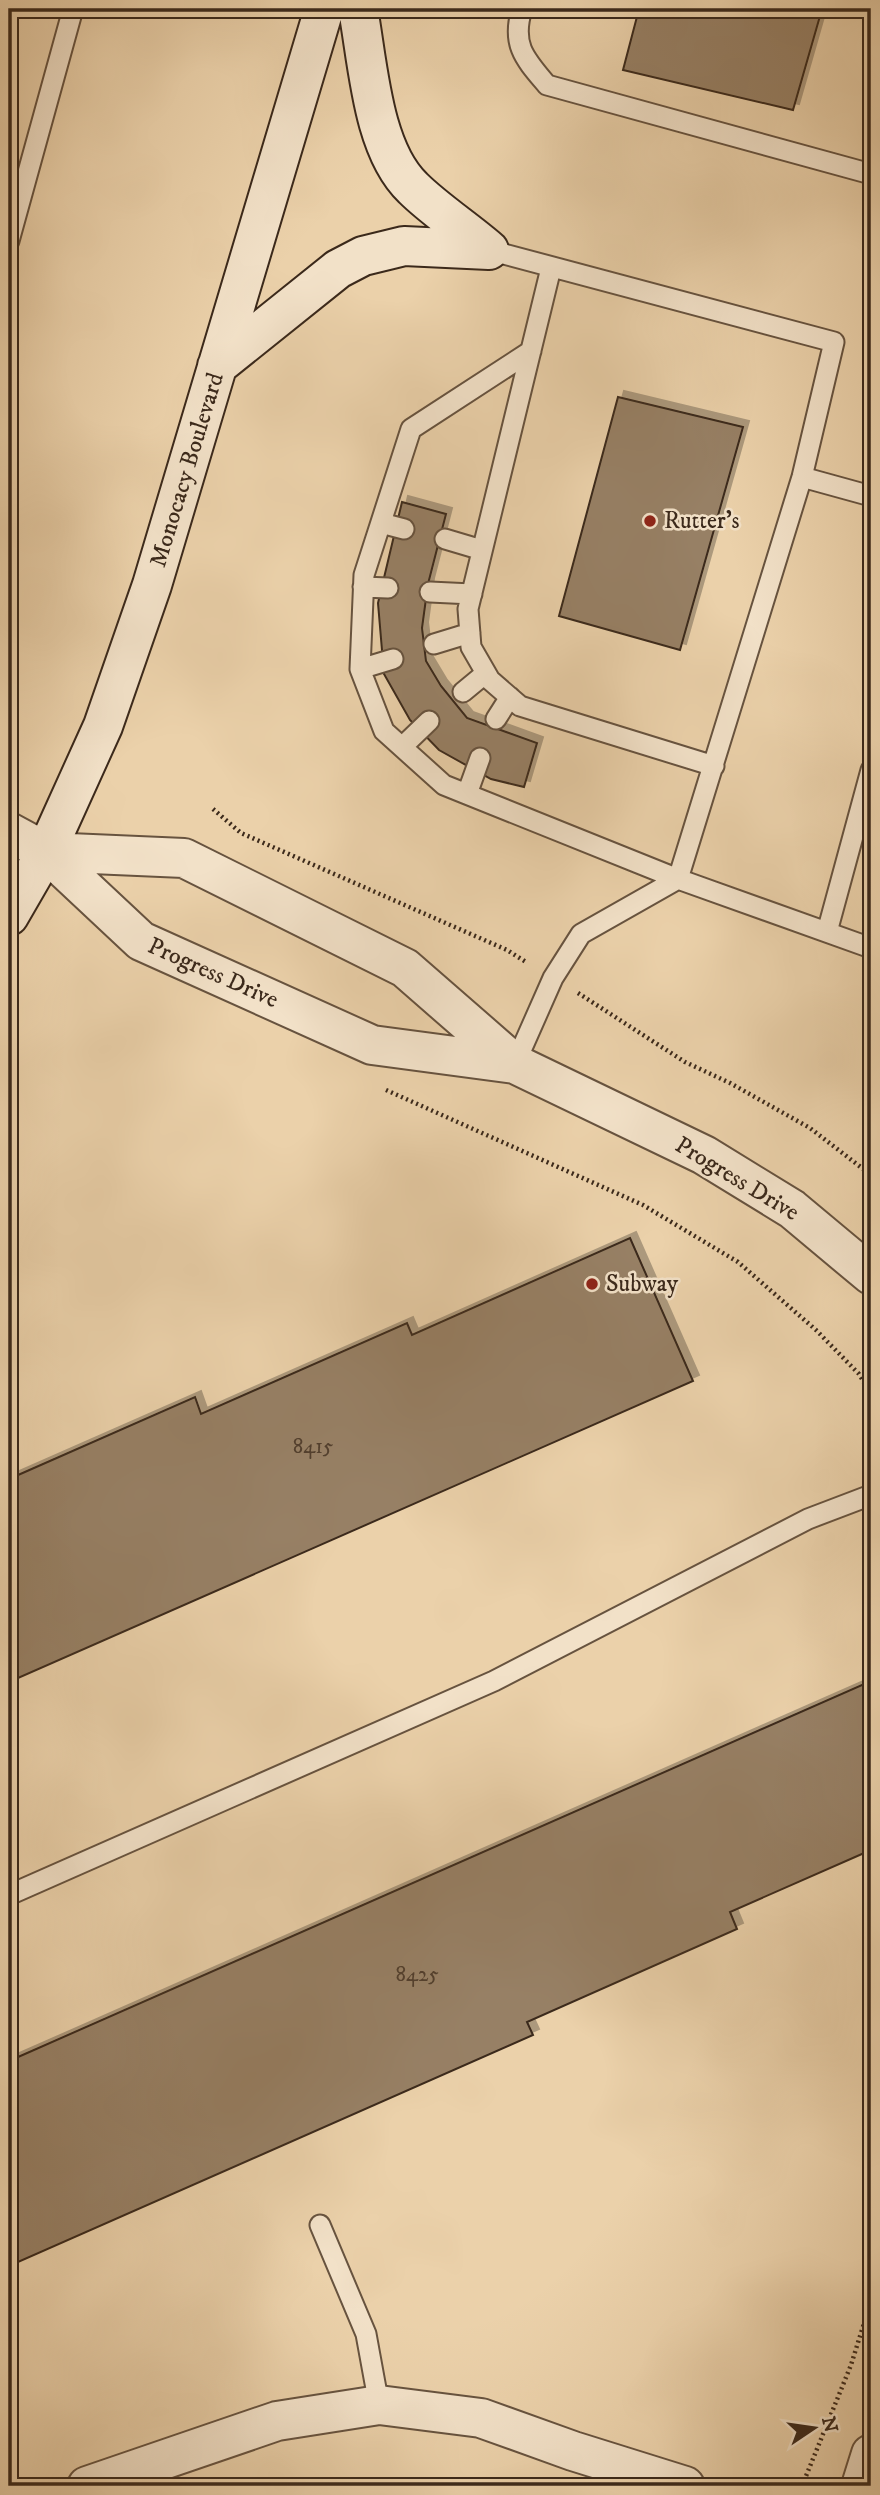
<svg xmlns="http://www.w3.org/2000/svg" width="880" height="2495" viewBox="0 0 880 2495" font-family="'IM FELL DW Pica',serif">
<defs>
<filter id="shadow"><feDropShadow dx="6" dy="-6" stdDeviation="0" flood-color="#0004"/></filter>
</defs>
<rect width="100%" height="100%" fill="#ebd1aa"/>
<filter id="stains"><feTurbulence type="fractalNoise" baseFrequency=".00286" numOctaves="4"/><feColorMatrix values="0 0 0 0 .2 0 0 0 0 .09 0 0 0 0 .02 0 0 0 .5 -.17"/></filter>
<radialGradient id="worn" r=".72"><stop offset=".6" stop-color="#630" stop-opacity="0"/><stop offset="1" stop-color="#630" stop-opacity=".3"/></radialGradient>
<path fill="#978065" stroke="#3b291b" stroke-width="2" filter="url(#shadow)" d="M 639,9 L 822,9 L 793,110 L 623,70 Z
M 618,397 L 743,427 L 680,650 L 559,616 Z
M 402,502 L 446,514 L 428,584 L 422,628 L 426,661 L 441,686 L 467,718 L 537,743 L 524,787 L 491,779 L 439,750 L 410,720 L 384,674 L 378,603 Z
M 630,1238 L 693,1381 L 9,1682 L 9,1479 L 195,1397 L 201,1414 L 407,1323 L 412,1335 Z
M 871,1681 L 871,1850 L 730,1912 L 737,1929 L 527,2022 L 533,2035 L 9,2266 L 9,2061 Z"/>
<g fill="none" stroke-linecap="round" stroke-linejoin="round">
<g stroke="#67533f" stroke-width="23">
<path id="service" d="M 522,9 C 511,45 525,59 547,85 L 871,174
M 9,241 L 73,9
M 489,250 L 834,342 L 802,477 L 678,879 L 871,948
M 551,268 L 468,609 L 471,647 L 486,673 L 490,680 L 520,706 L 714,766
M 531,351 L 411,429 L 364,575 L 360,669 L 384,731 L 444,785 L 678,879
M 802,477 L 871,496
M 381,523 L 404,529
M 445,539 L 482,550
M 363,587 L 388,588
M 430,592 L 472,594
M 434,644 L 470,633
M 360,669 L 393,659
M 463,692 L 486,673
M 496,719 L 510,697
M 402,747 L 429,721
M 467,794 L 480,758
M 827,932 L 871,770
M 515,1064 L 553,978 L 581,934 L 678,879
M 9,1895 L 494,1681 L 808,1519 L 871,1495
M 320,2225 L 366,2334 L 379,2405"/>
</g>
<g stroke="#67533f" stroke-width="42">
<path id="minor" d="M 9,832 L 46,852 L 141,941 L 372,1045 L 515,1064
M 46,852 L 184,858 L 405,968 L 515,1064 L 704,1155 L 792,1209 L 871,1275
M 87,2486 L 277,2421 L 379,2405 L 481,2418 L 573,2451 L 685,2486
M 861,2486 L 871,2454"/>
</g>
<g stroke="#3b291b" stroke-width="42">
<path id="secondary" d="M 358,9 C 368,63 372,149 413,188 C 434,209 466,230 489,250
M 217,366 L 338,269 L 363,256 L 404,246 L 489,250
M 9,916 L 46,852 L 103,726 L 152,585 L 324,9"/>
</g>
<path stroke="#3b291b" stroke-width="4.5" stroke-dasharray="2 3.5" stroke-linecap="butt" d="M 213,809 L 241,833 L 507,950 L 526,962
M 578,993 L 685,1062 L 730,1083 L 810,1128 L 871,1175
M 386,1090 L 643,1205 L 738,1262 L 816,1330 L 859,1374 L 871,1394
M 802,2486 L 851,2365 L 871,2301"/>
<use href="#service" stroke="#f2e1c8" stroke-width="19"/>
<use href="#minor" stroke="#f2e1c8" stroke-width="38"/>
<use href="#secondary" stroke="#f2e1c8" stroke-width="38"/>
</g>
<g fill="#8f2418" stroke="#f2e1c8" stroke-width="2.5">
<circle cx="650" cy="521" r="7"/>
<circle cx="592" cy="1284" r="7"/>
</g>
<g text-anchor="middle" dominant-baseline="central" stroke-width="5" stroke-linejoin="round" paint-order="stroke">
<g font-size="21" fill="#523f2e">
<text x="313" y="1447">8415</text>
<text x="417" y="1975">8425</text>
</g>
<g font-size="24" fill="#3b291b" stroke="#f2e1c8">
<text transform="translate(187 470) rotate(-73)">Monocacy Boulevard</text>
<text transform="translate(213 973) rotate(24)">Progress Drive</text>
<text transform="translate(737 1179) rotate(31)">Progress Drive</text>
</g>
<g font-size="24" fill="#3b291b" stroke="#f2e1c8" text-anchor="start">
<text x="664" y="521">Rutter's</text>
<text x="606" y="1284">Subway</text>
</g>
</g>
<rect width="880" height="2495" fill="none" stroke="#ebd1aa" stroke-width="35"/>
<rect x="10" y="10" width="859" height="2474" fill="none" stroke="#3b291b" stroke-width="3.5"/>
<rect x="18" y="18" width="845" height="2460" fill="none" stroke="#3b291b" stroke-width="2"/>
<g transform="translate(814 2428) rotate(77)" stroke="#f2e1c8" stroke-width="5" paint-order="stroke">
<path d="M0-5L12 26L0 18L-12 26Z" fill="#3b291b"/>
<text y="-10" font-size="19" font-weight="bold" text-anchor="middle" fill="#3b291b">N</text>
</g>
<rect width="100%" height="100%" filter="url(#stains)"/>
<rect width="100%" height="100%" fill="url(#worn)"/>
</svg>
